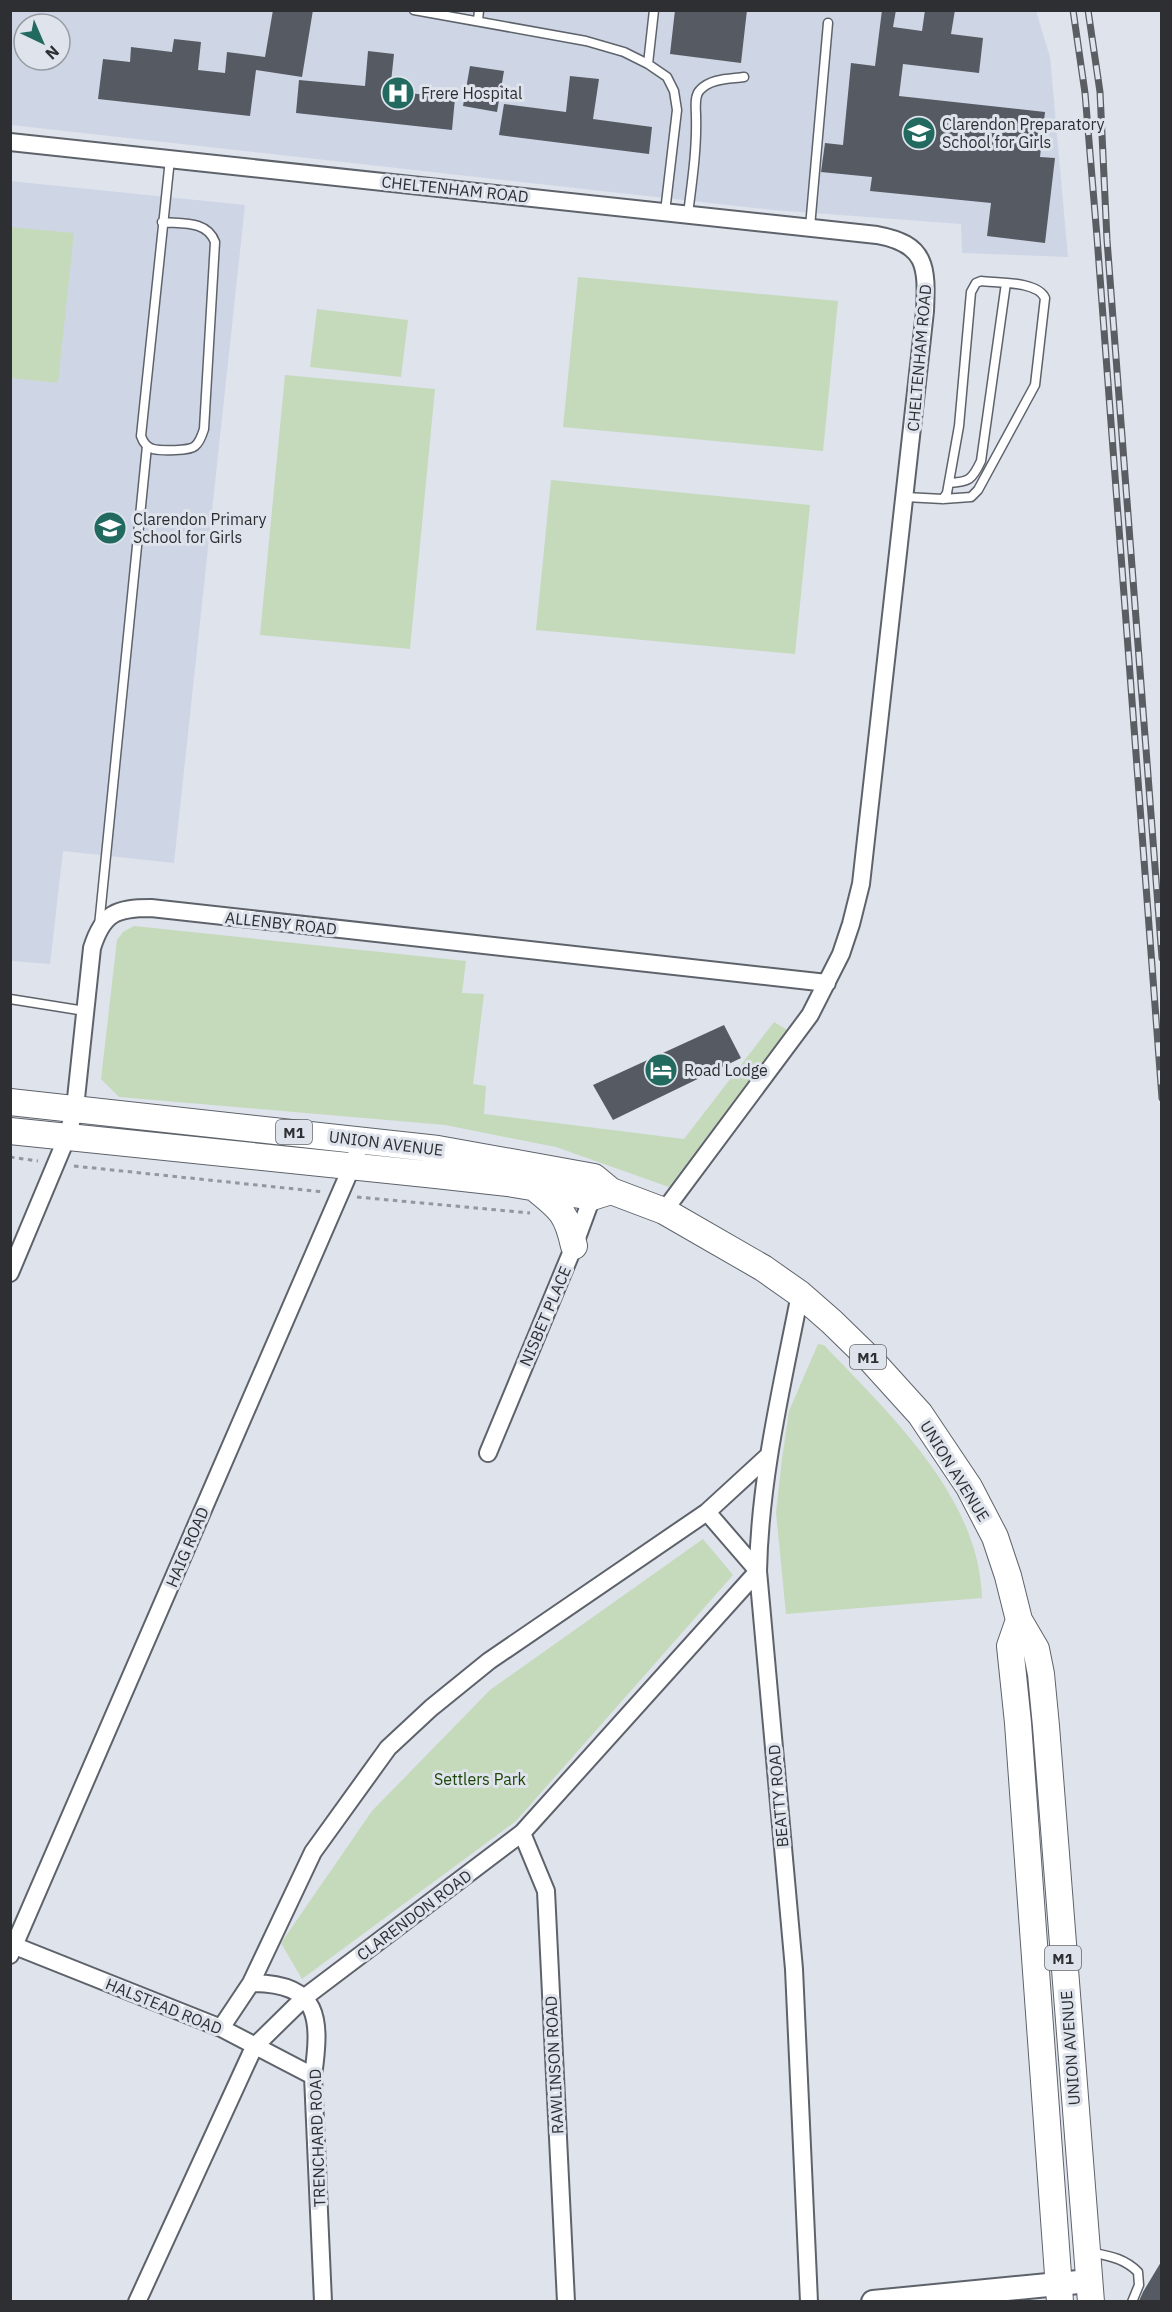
<svg xmlns="http://www.w3.org/2000/svg" width="1172" height="2312" viewBox="0 0 1172 2312" font-family="'IBM Plex Sans',sans-serif">
<rect width="100%" height="100%" fill="#dee3ec"/>
<path fill="#ced6e6" fill-rule="evenodd" d="M 11,11 L 1036,11 L 1050,57 L 1068,257 L 962,253 L 961,224 L 773,210 L 11,125 ZM 24,24 L 60,24 L 60,60 L 24,60 Z
M 10,181 L 245,205 L 174,863 L 63,851 L 50,964 L 11,961 Z"/>
<path fill="#c4dabb" d="M 11,227 L 74,233 L 58,383 L 11,378 Z
M 578,277 L 838,301 L 823,451 L 563,427 Z
M 317,309 L 408,320 L 401,377 L 310,367 Z
M 285,375 L 435,389 L 410,649 L 260,635 Z
M 551,480 L 810,505 L 795,654 L 536,630 Z
M 134,926 L 466,961 L 462,993 L 484,994 L 473,1084 L 486,1086 L 484,1114 L 684,1139 L 774,1022 L 787,1030 L 669,1187 L 556,1147 L 445,1125 L 119,1097 L 101,1079 L 117,940 L 123,932 Z
M 818,1344 L 824,1345 C 890,1415 979,1496 982,1598 L 786,1614 L 776,1512 L 782,1459 L 789,1411 Z
M 703,1539 L 733,1575 L 516,1821 L 302,1979 L 281,1943 L 372,1811 L 490,1690 Z"/>
<path fill="#565b63" d="M 273,10 L 313,10 L 302,77 L 256,70 L 250,116 L 98,99 L 103,59 L 130,62 L 131,47 L 172,52 L 174,39 L 201,42 L 198,70 L 225,73 L 227,52 L 265,57 Z
M 675,10 L 747,10 L 741,63 L 670,54 Z
M 882,10 L 896,10 L 893,27 L 922,31 L 925,10 L 955,10 L 951,34 L 983,38 L 979,73 L 903,64 L 899,96 L 1045,112 L 1040,157 L 1055,158 L 1045,243 L 987,236 L 991,203 L 870,191 L 872,177 L 821,172 L 825,143 L 843,145 L 851,63 L 875,66 Z
M 368,51 L 394,54 L 390,91 L 455,98 L 452,130 L 296,113 L 299,80 L 365,86 Z
M 470,66 L 504,71 L 497,112 L 463,106 Z
M 570,76 L 599,79 L 593,119 L 652,127 L 649,154 L 499,135 L 504,104 L 566,112 Z
M 724,1025 L 741,1058 L 613,1120 L 593,1085 Z
M 1161,2262 L 1161,2301 L 1139,2301 L 1143,2292 Z"/>
<g fill="none" stroke-linecap="round" stroke-linejoin="round">
<g stroke="#5e636b" stroke-width="11">
<path id="lane" d="M 414,10 L 586,41 L 624,52 L 648,64 L 667,77 L 674,91 L 677,110 L 665,212
M 478,21 L 479,10
M 648,64 L 654,10
M 688,214 C 692,182 697,149 696,116 C 696,108 694,96 700,90 C 711,78 730,79 744,77
M 162,222 C 182,224 207,220 215,242 L 204,429 C 202,435 200,442 195,446 C 190,451 161,451 153,449 C 146,447 143,442 141,436 L 170,159
M 810,227 L 828,23
M 949,483 C 969,482 972,480 981,461 L 1006,283
M 905,497 L 943,499 L 971,497 L 978,490 L 1035,385 L 1045,298 C 1037,281 998,283 981,281 L 976,283 L 971,292 L 959,426 L 947,493 L 943,499
M 99,926 L 147,446
M 10,999 L 85,1011
M 1090,2252 C 1109,2256 1124,2258 1138,2272 L 1139,2285 L 1132,2302"/>
</g>
<g stroke="#5e636b" stroke-width="20">
<path id="street" d="M 10,142 L 877,235 C 927,244 927,267 925,311 L 861,884 L 851,924 L 841,954 L 810,1015 L 664,1211
M 10,1273 L 67,1137 L 75,1108 L 92,948 C 103,913 116,908 151,908 L 827,983
M 800,1294 C 782,1386 760,1477 758,1571 L 794,1969 L 809,2302
M 488,1453 L 574,1246 L 592,1197 L 593,1187
M 522,1833 L 546,1891 L 566,2302
M 10,1944 L 221,2028 L 313,2076
M 10,1955 L 352,1166 L 362,1139
M 251,1983 C 321,1983 321,2019 313,2076 L 323,2302
M 221,2028 L 251,1983 L 313,1852 L 388,1748 L 431,1708 L 489,1661 L 707,1512 L 768,1456
M 137,2302 L 254,2047 L 305,1997 L 522,1833 L 758,1571 L 707,1512"/>
</g>
<g stroke="#5e636b" stroke-width="26">
<path id="secondary" d="M 873,2302 L 1089,2281"/>
</g>
<g stroke="#5e636b" stroke-width="28">
<path id="primary" d="M 10,1102 L 438,1149 L 594,1177 L 611,1191 L 664,1211 L 763,1268 L 800,1294 L 832,1322 L 872,1361 L 920,1414 L 969,1487 L 995,1537 L 1008,1576 L 1019,1620 L 1036,1649 L 1041,1674 L 1046,1726 L 1091,2302
M 10,1131 L 436,1175 L 508,1183 L 592,1197 L 611,1191
M 536,1189 C 561,1209 567,1214 574,1246
M 1019,1620 L 1010,1646 L 1018,1723 L 1060,2302"/>
</g>
<path stroke="#93979e" stroke-width="3" stroke-dasharray="4.5 4.5" stroke-linecap="butt" d="M 10,1157 L 38,1161
M 74,1166 L 324,1192
M 357,1197 L 530,1213"/>
<use href="#lane" stroke="#fff" stroke-width="8"/>
<use href="#street" stroke="#fff" stroke-width="16"/>
<use href="#secondary" stroke="#fff" stroke-width="22"/>
<use href="#primary" stroke="#fff" stroke-width="26"/>
<g stroke="#5a5d62" stroke-width="7">
<path id="rail" d="M 1073,10 L 1085,93 L 1097,237 L 1162,1098
M 1088,10 L 1100,92 L 1107,240 L 1162,958"/>
</g>
<use href="#rail" stroke="#dee3ec" stroke-width="4.5" stroke-dasharray="14" stroke-linecap="butt"/>
</g>
<defs>
<g id="hospital-disc" transform="scale(1.725)"><circle r="9.5" fill="#226a60" stroke="#dee3ec"/><path d="M-5-5h3v3.5h4V-5h3V5h-3V1.5h-4V5h-3Z" fill="#fff"/></g>
<g id="school-disc" transform="scale(1.725)"><circle r="9.5" fill="#226a60" stroke="#dee3ec"/><path d="M0-5L7-2L0 1L-7-2ZM-4 1L0 2.5L4 1V4Q0 6-4 4Z" fill="#fff"/></g>
<g id="hotel-disc" transform="scale(1.725)"><circle r="9.5" fill="#226a60" stroke="#dee3ec"/><path d="M-6-4.5h1.5V1H6V5H4.5V3h-9V5H-6ZM-4 0a1.8 1.8 0 1 1 3.6 0ZM.5 0V-2.5h3Q6-2.5 6 0Z" fill="#fff"/></g>
</defs>
<g fill-rule="evenodd">
<use href="#hospital-disc" x="398" y="93"/>
<use href="#school-disc" x="919" y="133"/>
<use href="#school-disc" x="110" y="528"/>
<use href="#hotel-disc" x="661" y="1070"/>
</g>
<g text-anchor="middle" dominant-baseline="central" stroke-width="6" stroke-linejoin="round" paint-order="stroke">
<g fill="#dee3ec" stroke="#62656a" stroke-width="1.5">
<rect x="276" y="1120" width="36" height="24" rx="4.5"/>
<rect x="850" y="1345" width="36" height="24" rx="4.5"/>
<rect x="1045" y="1946" width="36" height="24" rx="4.5"/>
</g>
<g font-size="15" font-weight="bold" fill="#2d2f33">
<text x="294" y="1132">M1</text>
<text x="868" y="1357">M1</text>
<text x="1063" y="1958">M1</text>
</g>
<g font-size="16" fill="#2d2f33" stroke="#dee3ec" text-anchor="start">
<text x="421" y="93">Frere Hospital</text>
<text x="942" y="124">Clarendon Preparatory<tspan x="942" dy="18">School for Girls</tspan></text>
<text x="133" y="519">Clarendon Primary<tspan x="133" dy="18">School for Girls</tspan></text>
<text x="684" y="1070">Road Lodge</text>
</g>
<g font-size="16" fill="#2d2f33" stroke="#dee3ec">
<text transform="translate(455 189) rotate(6)">CHELTENHAM ROAD</text>
<text transform="translate(919 358) rotate(-85)">CHELTENHAM ROAD</text>
<text transform="translate(281 923) rotate(6)">ALLENBY ROAD</text>
<text transform="translate(386 1143) rotate(7)">UNION AVENUE</text>
<text transform="translate(545 1316) rotate(-67)">NISBET PLACE</text>
<text transform="translate(955 1471) rotate(58)">UNION AVENUE</text>
<text transform="translate(187 1547) rotate(-67)">HAIG ROAD</text>
<text transform="translate(778 1796) rotate(-95)">BEATTY ROAD</text>
<text transform="translate(414 1915) rotate(-37)">CLARENDON ROAD</text>
<text transform="translate(164 2006) rotate(22)">HALSTEAD ROAD</text>
<text transform="translate(1070 2048) rotate(-94)">UNION AVENUE</text>
<text transform="translate(554 2065) rotate(-93)">RAWLINSON ROAD</text>
<text transform="translate(317 2138) rotate(-92)">TRENCHARD ROAD</text>
</g>
<g font-size="16" fill="#1b4603" stroke="#dee3ec">
<text x="480" y="1779">Settlers Park</text>
</g>
</g>
<rect width="1172" height="2312" fill="none" stroke="#2d2f33" stroke-width="24"/>
<g transform="translate(42 42) rotate(136)"><circle r="28" fill="#dee3ec" stroke="#979ba2" stroke-width="1.5"/>
<path d="M0-4.5L10 22L0 15L-10 22Z" fill="#226a60"/>
<text y="-9" font-size="16" font-weight="bold" text-anchor="middle" fill="#2d2f33">N</text>
</g>
</svg>
